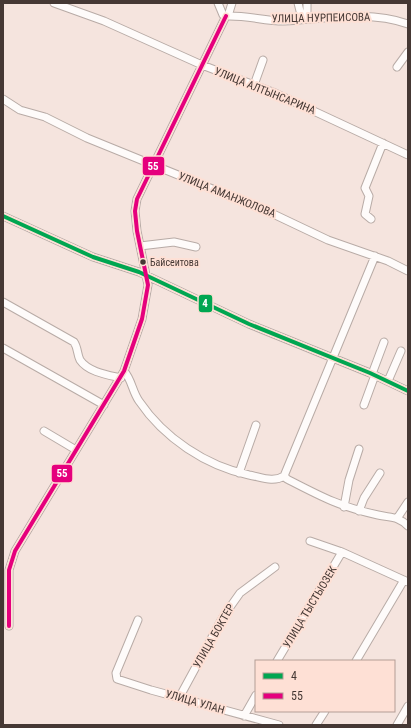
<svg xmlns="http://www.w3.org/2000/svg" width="411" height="728" viewBox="0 0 411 728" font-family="'Roboto Condensed',sans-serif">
<rect width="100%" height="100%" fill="#f5e4de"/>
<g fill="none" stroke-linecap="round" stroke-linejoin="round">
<g stroke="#b8aba6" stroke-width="9">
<path id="minor" d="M 54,3 L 104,21 L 202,65 L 275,93 L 408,155
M 218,3 L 223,15 L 226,16 C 246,15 264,21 284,21 C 326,19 367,10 408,24
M 298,3 L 302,19
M 307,3 L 307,19
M 228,16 L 232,3
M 397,67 L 408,52
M 254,85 L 263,60
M 3,99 L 20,110 L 45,117 L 87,138 L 269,212 L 328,240 L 388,261 L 408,271
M 3,216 L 93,257 L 139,272 L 249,324 L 370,373 L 408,391
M 371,219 L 365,214 L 369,196 L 365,188 L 383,143
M 140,246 L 174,242 L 196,247
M 3,302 L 74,342 C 78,348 77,354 80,360 C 88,372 108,375 121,378
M 3,348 L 104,405
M 124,371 C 132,380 132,391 139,401 C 164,438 206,466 249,475 C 261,477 273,483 284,476 L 287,479 C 320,496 340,507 378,515 C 391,518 398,516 408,526
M 372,374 L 384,342
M 388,381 L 401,351
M 364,405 L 375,375
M 44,431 L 76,450
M 239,473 L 256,425
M 284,476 L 375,256
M 344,507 L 349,480 L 359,449
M 359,511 L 364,498 L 380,473
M 398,517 L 408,502
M 310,541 L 342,552 L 408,582
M 138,620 L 116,673 L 117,679 L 151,690 L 279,725
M 9,626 L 9,570 L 15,551 L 124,371 L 142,319 L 148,285 L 137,231 L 135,211 L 137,199 L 226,16
M 277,661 L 342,552
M 356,661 L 404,580
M 179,698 L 223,617 L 240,593 L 275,567
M 244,716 L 256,695
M 316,725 L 325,711
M 397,725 L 408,706"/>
</g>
<use href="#minor" stroke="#fefbfa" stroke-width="7"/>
<g stroke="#fee0d5" stroke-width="7">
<path id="bus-1" d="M 3,216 L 93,257 L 139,272 L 249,324 L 370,373 L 408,391"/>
</g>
<g stroke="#fee0d5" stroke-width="7">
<path id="bus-2" d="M 9,626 L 9,570 L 15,551 L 124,371 L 142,319 L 148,285 L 137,231 L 135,211 L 137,199 L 226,16"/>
</g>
<use href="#bus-1" stroke="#00a651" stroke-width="4"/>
<use href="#bus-2" stroke="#e5007d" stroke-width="4"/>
</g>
<circle fill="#453834" stroke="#fee0d5" stroke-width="1.5" cx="143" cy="262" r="3.5"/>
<g text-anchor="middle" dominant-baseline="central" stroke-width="4" stroke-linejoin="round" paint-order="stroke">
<g font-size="10" fill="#453834" stroke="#fee0d5" text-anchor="start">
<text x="150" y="262">Байсеитова</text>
</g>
<g font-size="11" fill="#453834" stroke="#fee0d5">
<text transform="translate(321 18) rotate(-1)">УЛИЦА НУРПЕИСОВА</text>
<text transform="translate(265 91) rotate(22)">УЛИЦА АЛТЫНСАРИНА</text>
<text transform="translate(227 195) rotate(22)">УЛИЦА АМАНЖОЛОВА</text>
<text transform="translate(310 607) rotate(-59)">УЛИЦА ТЫСТЫОЗЕК</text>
<text transform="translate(214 636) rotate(-60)">УЛИЦА БОКТЕР</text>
<text transform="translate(195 702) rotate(16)">УЛИЦА УЛАН</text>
</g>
</g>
<g stroke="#fee0d5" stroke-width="1.5">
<rect x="142" y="156" width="23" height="20" rx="4" fill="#e5007d"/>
<rect x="198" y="294" width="15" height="19" rx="4" fill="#00a651"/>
<rect x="51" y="464" width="22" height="19" rx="4" fill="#e5007d"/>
</g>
<g font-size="11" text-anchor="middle" font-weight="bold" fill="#fff">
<text x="153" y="170">55</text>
<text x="205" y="307">4</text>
<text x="62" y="477">55</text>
</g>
<rect width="411" height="728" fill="none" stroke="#453834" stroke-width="8"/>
<rect x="255" y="660" width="140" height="52" fill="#fee0d5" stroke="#b49d95"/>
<rect x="263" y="673" width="20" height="6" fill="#00a651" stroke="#b49d95"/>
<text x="291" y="680" font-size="12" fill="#453834">4</text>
<rect x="263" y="693" width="20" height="6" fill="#e5007d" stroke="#b49d95"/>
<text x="291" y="700" font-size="12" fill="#453834">55</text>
</svg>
